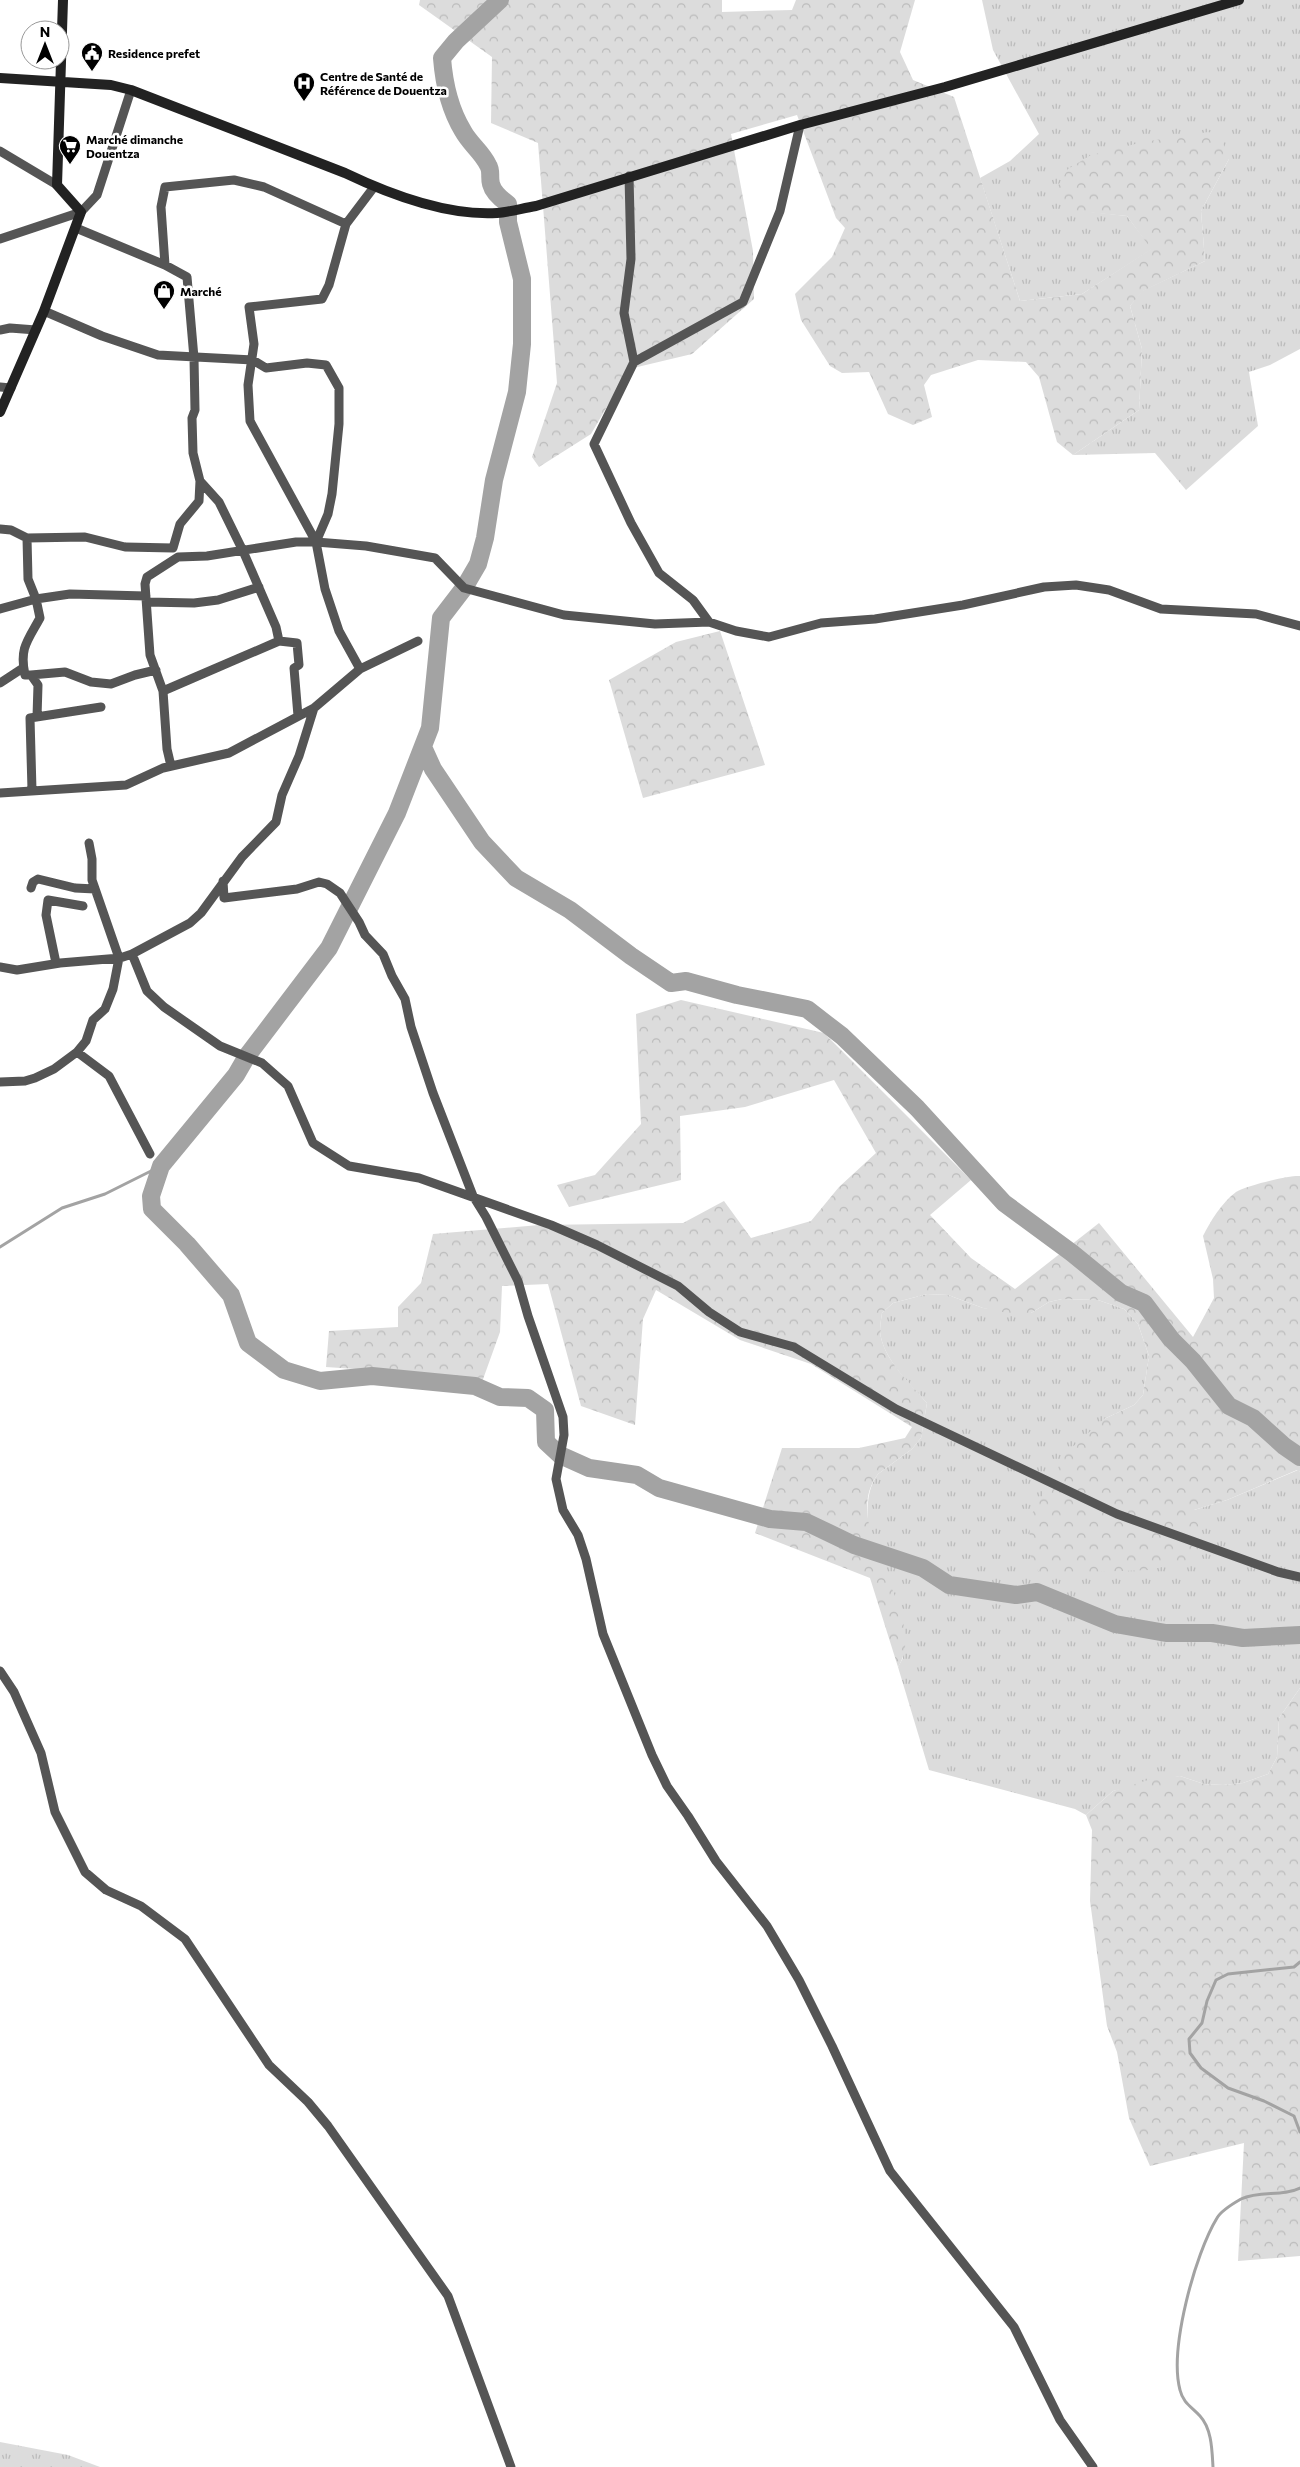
<svg xmlns="http://www.w3.org/2000/svg" width="1300" height="2467" viewBox="0 0 1300 2467" font-family="Commissioner,sans-serif">
<defs>
<pattern id="grass-tufts" width="24" height="20" patternUnits="userSpaceOnUse" patternTransform="scale(1.25)"><rect width="24" height="20" fill="#dcdcdc"/><path d="M3 7l-1-3M5 7V3M7 7l1-3M15 17l-1-3M17 17v-4M19 17l1-3" fill="none" stroke="#bbb"/></pattern>
<pattern id="forest-crowns" width="20" height="18" patternUnits="userSpaceOnUse" patternTransform="scale(1.25)"><rect width="20" height="18" fill="#dcdcdc"/><path d="M2 6a3 3 0 1 1 6 0M12 15a3 3 0 1 1 6 0" fill="none" stroke="#bbb"/></pattern>
</defs>
<rect width="100%" height="100%" fill="#fff"/>
<path fill="url(#grass-tufts)" d="M 982,0 L 1300,0 L 1300,349 L 1270,365 L 1249,372 L 1258,426 L 1186,490 L 1155,453 L 1073,455 L 1139,410 L 1142,349 L 1130,306 L 1142,291 L 1205,261 L 1201,211 L 1229,159 L 1064,209 L 1127,216 L 1152,249 L 1082,294 L 1020,301 L 980,178 L 1010,161 L 1039,134 L 993,50 Z
M 927,1294 L 948,1295 L 983,1308 L 1031,1313 L 1049,1302 L 1062,1299 L 1098,1300 L 1124,1309 L 1138,1324 L 1149,1356 L 1143,1395 L 1134,1405 L 1104,1419 L 1044,1574 L 1194,1510 L 1227,1500 L 1298,1470 L 1300,1472 L 1300,1688 L 1279,1718 L 1277,1757 L 1268,1774 L 1243,1783 L 1223,1785 L 1204,1784 L 1180,1776 L 1113,1791 L 1086,1815 L 1075,1809 L 929,1770 L 898,1667 L 903,1658 L 868,1524 C 867,1508 867,1488 878,1474 L 912,1449 L 921,1438 L 927,1403 C 910,1384 883,1359 880,1332 C 880,1326 881,1319 882,1313 L 893,1303 Z
M 0,2442 L 68,2455 L 100,2467 L 0,2467 Z"/>
<path fill="url(#forest-crowns)" d="M 420,0 L 722,0 L 722,12 L 792,10 L 796,0 L 915,0 L 900,52 L 913,80 L 954,97 L 1020,301 L 1082,294 L 1151,249 L 1127,216 L 1064,210 L 1055,191 L 1068,169 L 1091,155 L 1143,142 L 1208,132 L 1220,135 L 1229,159 L 1201,211 L 1205,261 L 1143,291 L 1130,306 L 1142,349 L 1139,410 L 1073,455 L 1057,442 L 1039,377 L 1026,362 L 978,360 L 931,375 L 924,385 L 932,417 L 913,425 L 888,414 L 869,372 L 842,373 L 830,366 L 801,320 L 795,294 L 832,257 L 845,228 L 836,218 L 797,115 L 731,134 L 753,251 L 754,299 L 692,354 L 629,369 L 591,434 L 539,467 L 532,457 L 557,383 L 538,143 L 491,123 L 492,57 L 419,5 Z
M 720,631 L 765,765 L 643,798 L 609,680 L 676,642 Z
M 681,1000 L 824,1033 L 971,1180 L 930,1215 L 971,1258 L 1015,1289 L 1099,1223 L 1193,1337 L 1214,1298 L 1213,1279 L 1203,1236 C 1210,1222 1222,1202 1236,1192 C 1245,1186 1289,1175 1300,1176 L 1300,1472 L 1297,1470 L 1227,1500 L 1194,1510 L 1204,1545 L 1184,1562 L 1149,1570 L 1044,1574 L 1038,1571 L 1031,1559 L 1029,1519 L 1067,1452 L 1104,1419 L 1134,1405 L 1143,1395 L 1149,1356 L 1138,1324 L 1124,1309 L 1098,1300 L 1062,1299 L 1049,1302 L 1031,1313 L 1017,1315 L 983,1308 L 948,1295 L 927,1294 L 893,1303 L 882,1313 C 881,1319 880,1326 880,1332 C 883,1359 910,1383 927,1403 L 921,1438 L 912,1449 L 878,1474 C 836,1529 932,1615 898,1667 L 870,1578 L 755,1533 L 782,1448 L 859,1448 L 905,1438 L 912,1427 L 811,1364 L 740,1340 L 656,1290 L 643,1319 L 635,1425 L 581,1406 L 548,1284 L 502,1286 L 500,1332 L 482,1382 L 414,1373 L 326,1367 L 329,1331 L 398,1327 L 398,1307 L 421,1283 L 433,1234 L 539,1225 L 683,1223 L 724,1201 L 751,1238 L 811,1221 L 839,1187 L 876,1153 L 834,1080 L 745,1107 L 680,1116 L 681,1180 L 569,1207 L 557,1185 L 595,1175 L 641,1124 L 636,1014 Z
M 1300,1688 L 1300,2256 L 1238,2261 L 1244,2143 L 1150,2166 L 1129,2118 L 1117,2052 L 1107,2026 L 1090,1901 L 1092,1830 L 1086,1815 L 1113,1791 L 1148,1780 L 1180,1776 L 1204,1784 L 1223,1785 L 1243,1783 L 1268,1774 L 1277,1757 L 1279,1718 Z"/>
<g fill="none" stroke-linecap="round" stroke-linejoin="round">
<path stroke="#a3a3a3" stroke-width="3" d="M 0,1247 L 62,1208 L 105,1194 L 161,1166
M 1300,1962 L 1294,1967 L 1228,1974 L 1216,1980 L 1207,2001 L 1202,2023 L 1189,2039 L 1190,2053 L 1201,2068 L 1228,2088 L 1264,2101 L 1294,2116 L 1300,2132
M 1213,2467 C 1212,2451 1212,2429 1200,2416 C 1192,2407 1183,2403 1180,2390 C 1169,2349 1195,2254 1217,2218 C 1221,2211 1234,2203 1241,2199 C 1260,2190 1282,2197 1300,2188"/>
<path stroke="#a3a3a3" stroke-width="18" d="M 500,0 L 456,41 L 442,58 C 444,84 449,108 463,131 C 470,144 482,152 488,165 C 492,171 489,177 491,184 C 493,192 501,199 508,204 L 508,222 L 522,279 L 522,344 L 517,392 L 494,480 L 485,538 L 478,564 L 464,588 L 441,618 L 430,728 L 397,813 L 329,948 L 247,1056 L 236,1075 L 161,1166 L 151,1196 L 152,1209 L 187,1244 L 231,1295 L 248,1343 L 284,1370 L 320,1381 L 372,1376 L 475,1386 L 500,1397 L 528,1398 L 545,1410 L 546,1442 L 560,1455 L 589,1468 L 637,1475 L 659,1488 L 770,1519 L 806,1522 L 854,1545 L 923,1568 L 949,1585 L 1016,1595 L 1037,1592 L 1115,1624 L 1166,1633 L 1212,1633 L 1243,1638 L 1300,1635
M 423,747 L 433,769 L 482,842 L 516,878 L 570,910 L 631,956 L 671,983 L 686,981 L 737,995 L 807,1009 L 842,1036 L 917,1108 L 1004,1203 L 1072,1253 L 1121,1293 L 1144,1303 L 1171,1339 L 1193,1361 L 1229,1406 L 1253,1418 L 1284,1446 L 1300,1457"/>
<path stroke="#555" stroke-width="9" d="M 0,151 L 57,185
M 629,176 L 631,259 L 624,313 L 634,362
M 76,228 L 165,265 L 187,277 L 194,358 L 195,410 L 192,418 L 193,453 L 200,481 L 199,501 L 180,524 L 173,548
M 0,239 L 81,212 L 97,195 L 131,90
M 165,265 L 161,207 L 165,187 L 234,180 L 264,187 L 346,224
M 44,311 L 102,336 L 158,355 L 253,360 L 266,368 L 307,363 L 326,365 L 339,388 L 339,424 L 332,494 L 328,514 L 316,542
M 0,330 L 10,328 L 36,330
M 0,387 L 11,388
M 200,481 L 219,502 L 243,551 L 276,627 L 279,641 L 297,643 L 299,665 L 294,668 L 298,716
M 0,529 L 11,530 L 27,538 L 85,537 L 125,547 L 173,548
M 27,538 L 28,579 L 36,599 L 40,618 C 28,640 19,648 25,675 L 31,675 L 38,685 L 37,717
M 147,602 L 194,603 L 218,600 L 259,587
M 0,609 L 36,599 L 70,594 L 146,596
M 709,622 L 693,600 L 659,573 L 631,523 L 594,444 L 634,362 L 743,302 L 780,211 L 800,125
M 360,669 L 339,631 L 325,589 L 316,542 L 250,421 L 248,385 L 254,344 L 249,307 L 322,299 L 329,285 L 346,224 L 374,187
M 31,675 L 65,672 L 91,682 L 111,684 L 135,675 L 156,670
M 0,683 L 23,668
M 163,691 L 279,641
M 171,766 L 167,749 L 163,691 L 150,655 L 145,584 L 147,577 L 178,557 L 207,556 L 296,542 L 316,542 L 366,546 L 435,558 L 464,588 L 564,615 L 655,624 L 709,622 L 736,631 L 769,637 L 821,623 L 875,619 L 963,605 L 1044,587 L 1076,585 L 1109,590 L 1161,609 L 1256,614 L 1300,626
M 32,790 L 30,718 L 101,707
M 0,793 L 126,785 L 163,768 L 229,753 L 314,708 L 360,669 L 418,641
M 223,881 L 224,898 L 297,889 L 319,882 L 327,884 L 340,893 L 359,922 L 365,935 L 383,954 L 392,976 L 405,999 L 411,1027 L 433,1093 L 473,1196 L 486,1217 L 518,1281 L 528,1316 L 563,1417 L 564,1435 L 556,1479 L 563,1510 L 578,1535 L 586,1559 L 603,1634 L 652,1755 L 667,1786 L 688,1816 L 716,1861 L 767,1926 L 799,1980 L 832,2046 L 890,2171 L 1014,2327 L 1060,2420 L 1093,2467
M 31,888 L 33,882 L 38,879 L 75,888 L 95,889
M 132,954 L 147,991 L 164,1007 L 220,1046 L 262,1063 L 288,1086 L 313,1143 L 349,1166 L 419,1178 L 551,1225 L 597,1245 L 678,1286 L 709,1312 L 740,1332 L 794,1347 L 896,1409 L 1117,1514 L 1278,1572 L 1300,1577
M 56,963 L 46,915 L 48,900 L 83,906
M 0,967 L 17,970 L 60,963 L 120,958 L 132,954 L 190,923 L 201,913 L 242,857 L 276,822 L 282,795 L 299,756 L 314,708
M 77,1052 L 109,1076 L 150,1154
M 0,1082 L 25,1081 L 35,1078 L 54,1069 L 77,1052 L 86,1041 L 93,1020 L 105,1009 L 113,989 L 119,958 L 92,880 L 92,859 L 89,843
M 0,1671 L 14,1692 L 41,1753 L 55,1812 L 85,1872 L 106,1890 L 141,1906 L 185,1939 L 269,2065 L 308,2102 L 328,2126 L 448,2296 L 511,2467"/>
<path stroke="#222" stroke-width="10" d="M 0,78 L 111,85 L 131,90 L 345,173 C 391,195 446,216 497,213 C 510,212 523,208 536,206 L 800,125 L 945,87 L 1239,0
M 0,412 L 44,311 L 81,212 L 57,185 L 63,0"/>
</g>
<defs>
<g id="civic-pin" transform="scale(1.125)"><path d="M0 17L-7.5 6A9.5 9.5 0 1 1 7.5 6Z" fill="#000" stroke="#fff"/><path d="M-.6-6.5H3V-4.5H.6V-3L4-1V1h2V6H-6V1h2V-1L-.6-3ZM-1.2 2.5V6h2.4V2.5Z" fill="#fff"/></g>
<g id="hospital-pin" transform="scale(1.125)"><path d="M0 17L-7.5 6A9.5 9.5 0 1 1 7.5 6Z" fill="#000" stroke="#fff"/><path d="M-5-5h3v3.5h4V-5h3V5h-3V1.5h-4V5h-3Z" fill="#fff"/></g>
<g id="supermarket-pin" transform="scale(1.125)"><path d="M0 17L-7.5 6A9.5 9.5 0 1 1 7.5 6Z" fill="#000" stroke="#fff"/><path d="M-6-5.5h2.5l.6 2H6L4.5 2H-2.5L-4.4-4H-6ZM-1.5 3.2a1.3 1.3 0 1 0 .1 0ZM3 3.2a1.3 1.3 0 1 0 .1 0Z" fill="#fff"/></g>
<g id="shop-pin" transform="scale(1.125)"><path d="M0 17L-7.5 6A9.5 9.5 0 1 1 7.5 6Z" fill="#000" stroke="#fff"/><path d="M-5-2.5h2.3a2.7 3.5 0 0 1 5.4 0H5L5.5 6h-11ZM-1.5-2.5h3a1.5 2.3 0 0 0-3 0Z" fill="#fff"/></g>
</defs>
<g fill-rule="evenodd">
<use href="#civic-pin" x="92" y="53"/>
<use href="#hospital-pin" x="304" y="83"/>
<use href="#supermarket-pin" x="70" y="146"/>
<use href="#shop-pin" x="164" y="291"/>
</g>
<g text-anchor="middle" dominant-baseline="central" stroke-width="5" stroke-linejoin="round" paint-order="stroke">
<g font-size="12" font-weight="bold" fill="#000" stroke="#fff" text-anchor="start">
<text x="108" y="53">Residence prefet</text>
<text x="320" y="76">Centre de Santé de<tspan x="320" dy="14">Référence de Douentza</tspan></text>
<text x="86" y="139">Marché dimanche<tspan x="86" dy="14">Douentza</tspan></text>
<text x="180" y="291">Marché</text>
</g>
</g>
<g transform="translate(45 45)"><circle r="24" fill="#ffffff" stroke="#999999"/>
<path d="M0-4L9 19L0 12L-9 19Z" fill="#000000"/>
<text y="-8" font-size="14" font-weight="bold" text-anchor="middle" fill="#000000">N</text>
</g>
</svg>
